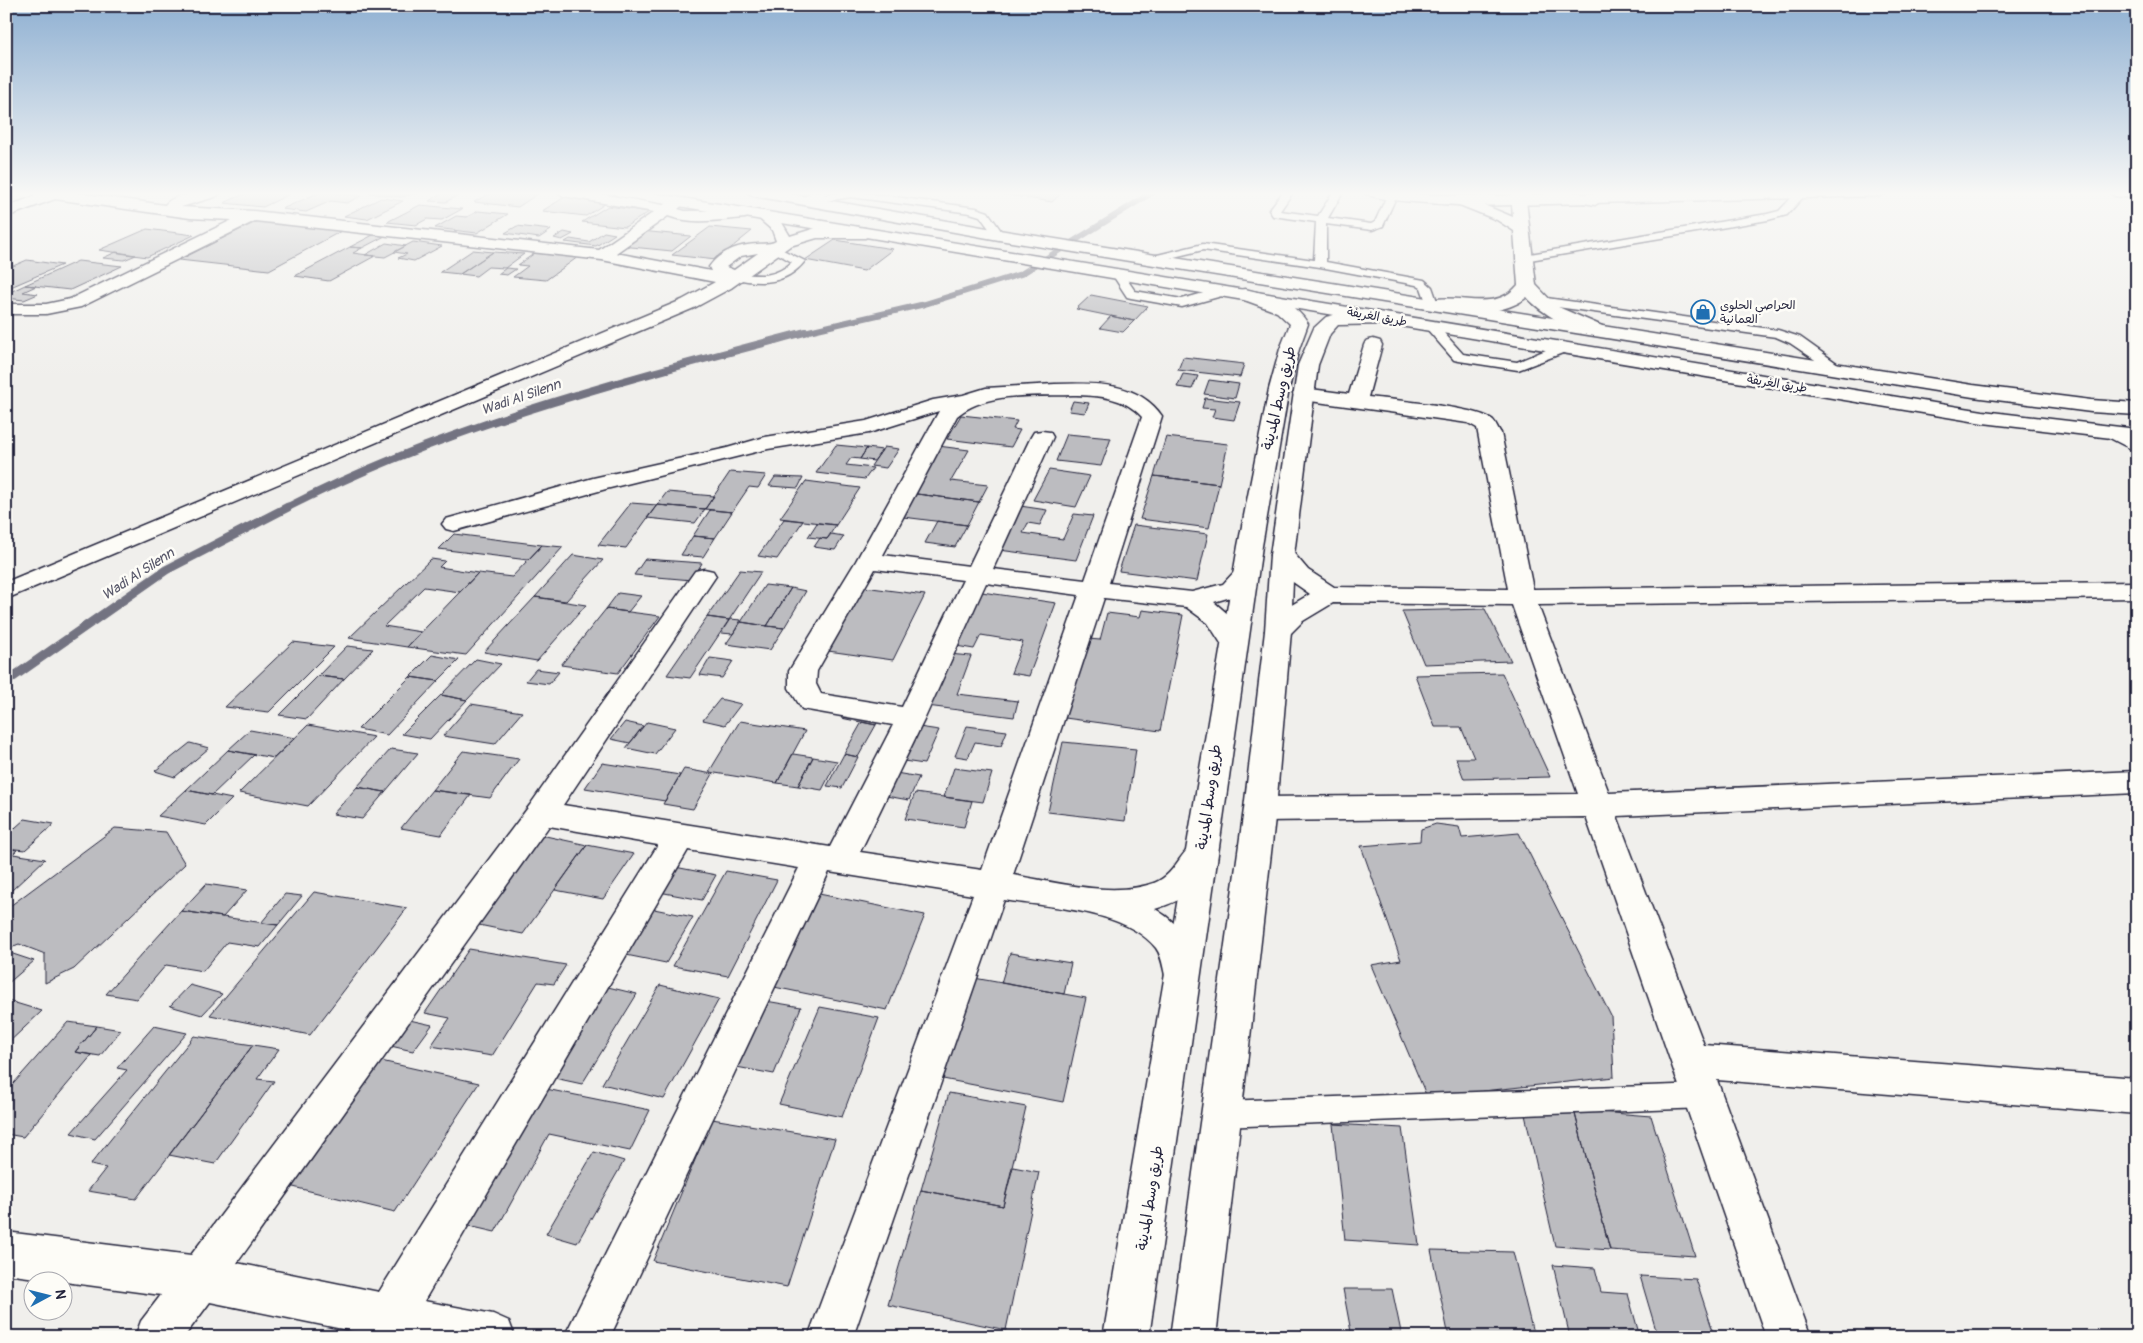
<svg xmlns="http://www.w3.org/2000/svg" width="2143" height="1343" viewBox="0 0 2143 1343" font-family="Pangolin,'Playpen Sans Arabic',sans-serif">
<rect width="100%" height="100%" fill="#f0efec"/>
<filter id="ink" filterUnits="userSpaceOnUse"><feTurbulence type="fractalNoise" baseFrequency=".02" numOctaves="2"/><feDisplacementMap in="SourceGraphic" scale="10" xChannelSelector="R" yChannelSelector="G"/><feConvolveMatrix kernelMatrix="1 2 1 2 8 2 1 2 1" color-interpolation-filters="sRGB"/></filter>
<g filter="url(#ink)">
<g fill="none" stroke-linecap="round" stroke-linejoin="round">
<path stroke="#737381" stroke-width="6" d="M 800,333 L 925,304 L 1021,274 L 1153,192"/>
<path stroke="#737381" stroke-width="8" d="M 286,508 C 449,424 628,379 805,332"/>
<path stroke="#737381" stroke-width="9" d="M 6,682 L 166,570 L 288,507"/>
</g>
<path fill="#bcbcc0" stroke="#22223b" d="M 248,192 L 269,192 L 290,194 L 263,207 L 224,203 Z
M 320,192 L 331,192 L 361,196 L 347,203 L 331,201 L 306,212 L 282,209 Z
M 371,192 L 422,192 L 401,197 L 369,193 Z
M 444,192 L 464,192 L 446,202 L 429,201 Z
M 492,192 L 527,192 L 539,193 L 518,207 L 474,202 Z
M 990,192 L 1063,192 L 1052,202 Z
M 565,197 L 608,202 L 586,216 L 542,211 Z
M 381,198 L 403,201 L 367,219 L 344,216 Z
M 420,205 L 462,209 L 442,220 L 427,219 L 416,225 L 387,222 Z
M 608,206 L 649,212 L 625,227 L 582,222 Z
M 478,211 L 508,214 L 477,233 L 435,228 L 456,216 L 467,217 Z
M 262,219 L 347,228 L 269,270 L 179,260 Z
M 517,226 L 551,230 L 539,238 L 505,233 Z
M 710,227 L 752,231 L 716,260 L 672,255 Z
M 147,229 L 194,235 L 147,257 L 99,250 Z
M 641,231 L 691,236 L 672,251 L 621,246 Z
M 564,232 L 573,234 L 562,240 L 554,238 Z
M 604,232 L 615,234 L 596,246 L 565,242 L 570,239 L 589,242 Z
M 373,235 L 385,236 L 362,248 L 350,247 Z
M 835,240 L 893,249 L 864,271 L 805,260 Z
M 413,242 L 442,246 L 414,261 L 398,258 L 407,254 L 394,252 Z
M 386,243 L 406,246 L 385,257 L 365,255 Z
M 350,247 L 362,248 L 353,253 L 375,256 L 329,281 L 295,276 Z
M 473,250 L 493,252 L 460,274 L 440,272 Z
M 116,252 L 136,255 L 124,260 L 103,258 Z
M 493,252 L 524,254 L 505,268 L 488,267 L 476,276 L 460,274 Z
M 535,253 L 578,257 L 546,280 L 513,277 L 528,266 L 518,265 Z
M 27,260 L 62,265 L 6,289 L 6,269 Z
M 78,261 L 122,266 L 70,290 L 25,285 Z
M 506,268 L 516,269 L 507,275 L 498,274 Z
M 25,285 L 36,286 L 23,292 L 38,294 L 24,300 L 6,298 L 6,294 Z
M 1091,295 L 1148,306 L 1134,321 L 1076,309 Z
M 1111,316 L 1134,321 L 1123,332 L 1100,328 Z
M 1183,357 L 1244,364 L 1240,377 L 1178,370 Z
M 1183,374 L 1198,376 L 1192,389 L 1177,387 Z
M 1209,380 L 1239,384 L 1235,398 L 1204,394 Z
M 1205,398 L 1240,402 L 1234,420 L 1212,417 L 1215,409 L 1202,408 Z
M 1073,401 L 1089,403 L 1085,413 L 1069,411 Z
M 961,415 L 1017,421 L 1013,429 L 1020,430 L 1011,447 L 947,439 Z
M 1067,434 L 1111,438 L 1101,466 L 1056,461 Z
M 1166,437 L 1228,444 L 1219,484 L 1154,476 Z
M 836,445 L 867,448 L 860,459 L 851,458 L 846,465 L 873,468 L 865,479 L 816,473 Z
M 938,446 L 969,450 L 951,481 L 988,485 L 979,502 L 909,493 Z
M 884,447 L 899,449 L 886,468 L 871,466 Z
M 867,448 L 882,450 L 874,461 L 860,459 Z
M 1049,470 L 1090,476 L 1076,507 L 1033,500 Z
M 730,472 L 766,475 L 758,488 L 749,487 L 732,512 L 705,509 Z
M 1154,476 L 1219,484 L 1209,528 L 1140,519 Z
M 775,477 L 803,478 L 798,488 L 769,486 Z
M 806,481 L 860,488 L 836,525 L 780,518 Z
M 667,492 L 714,496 L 705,509 L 657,505 Z
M 909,493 L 979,502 L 967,525 L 895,516 Z
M 631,503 L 657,505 L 626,548 L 598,545 Z
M 657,505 L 705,509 L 695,523 L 647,518 Z
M 1020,506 L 1047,510 L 1040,525 L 1028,523 L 1023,533 L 1063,539 L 1074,514 L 1093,516 L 1076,560 L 999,550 Z
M 710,510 L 732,512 L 715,538 L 693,536 Z
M 784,519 L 803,521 L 777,559 L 758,556 Z
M 937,521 L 967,525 L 955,547 L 925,543 Z
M 817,523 L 836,525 L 827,539 L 808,537 Z
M 1134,525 L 1208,534 L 1197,581 L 1119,571 Z
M 454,534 L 542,545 L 528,560 L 439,549 Z
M 831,534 L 844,536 L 835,550 L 814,547 L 820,538 L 827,539 Z
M 693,536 L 715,538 L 703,557 L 681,555 Z
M 542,545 L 563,547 L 466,655 L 407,647 L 478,573 L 512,577 Z
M 573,555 L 603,560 L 566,601 L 535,597 Z
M 431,559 L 445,561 L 439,567 L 478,573 L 460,592 L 424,587 L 384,626 L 421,632 L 407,647 L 349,638 Z
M 645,559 L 702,563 L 692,580 L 634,575 Z
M 740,570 L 761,572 L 729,620 L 707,617 Z
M 765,585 L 791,588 L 767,626 L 741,622 Z
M 864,587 L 925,595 L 893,660 L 828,651 Z
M 791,588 L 806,591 L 784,628 L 767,626 Z
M 975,591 L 1056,603 L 1029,676 L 1011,673 L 1023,642 L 981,635 L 974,649 L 950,645 Z
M 618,593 L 641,596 L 628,612 L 606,609 Z
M 535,597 L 586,605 L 537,661 L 484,652 Z
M 606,609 L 660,616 L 618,673 L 561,665 Z
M 1485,609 L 1511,661 L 1424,664 L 1402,611 Z
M 1142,610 L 1183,615 L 1160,731 L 1065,718 L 1088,639 L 1100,640 L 1107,613 L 1140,617 Z
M 707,617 L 729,620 L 690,678 L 667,675 Z
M 730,619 L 741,620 L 733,634 L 721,633 Z
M 741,622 L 767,626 L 784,628 L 770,650 L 726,644 Z
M 293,642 L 334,647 L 269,712 L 225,707 Z
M 347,646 L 373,649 L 344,679 L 318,676 Z
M 948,654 L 971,656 L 957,694 L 1018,701 L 1014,717 L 927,706 Z
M 432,655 L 459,660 L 438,681 L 410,677 Z
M 710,658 L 733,661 L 722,678 L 700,675 Z
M 476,659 L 501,664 L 467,700 L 441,695 Z
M 536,669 L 559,672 L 549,684 L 526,681 Z
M 1502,673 L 1550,777 L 1464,779 L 1456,758 L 1474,758 L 1461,727 L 1435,727 L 1415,675 Z
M 318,676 L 344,679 L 307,719 L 279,715 Z
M 410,677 L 438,681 L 387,735 L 358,729 Z
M 441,695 L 467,700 L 430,739 L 402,734 Z
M 720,699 L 741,704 L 725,725 L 703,720 Z
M 471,704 L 522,712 L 495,744 L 443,736 Z
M 846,710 L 880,716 L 876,725 L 841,718 Z
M 740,721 L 805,731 L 777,783 L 709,772 Z
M 625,722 L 643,726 L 630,743 L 611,739 Z
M 647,722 L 675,728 L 655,754 L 626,748 Z
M 862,722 L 876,725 L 858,757 L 844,754 Z
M 308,725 L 374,737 L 308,806 L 239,793 Z
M 912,726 L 939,730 L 924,764 L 897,760 Z
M 967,726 L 1007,731 L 1001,746 L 975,742 L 968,758 L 955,756 Z
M 250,730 L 295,738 L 274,758 L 228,750 Z
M 1063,742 L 1136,749 L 1125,821 L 1048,812 Z
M 190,743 L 209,748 L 175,777 L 155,771 Z
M 391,749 L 418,753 L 385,792 L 357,787 Z
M 228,750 L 254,755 L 212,795 L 186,790 Z
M 463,751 L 519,759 L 490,798 L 432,790 Z
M 793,754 L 813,757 L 798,786 L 777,783 Z
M 844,754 L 858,757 L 842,788 L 827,786 Z
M 813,757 L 837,761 L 822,790 L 798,786 Z
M 602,763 L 680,775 L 665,801 L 585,788 Z
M 954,768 L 992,773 L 983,802 L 944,797 Z
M 684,769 L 713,774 L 693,809 L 663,804 Z
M 890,772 L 919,777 L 909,800 L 880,795 Z
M 357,787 L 385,792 L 362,819 L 333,814 Z
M 186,790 L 212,795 L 232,799 L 206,825 L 158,816 Z
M 432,790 L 471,795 L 441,835 L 401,828 Z
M 915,793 L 972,801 L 964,827 L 905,819 Z
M 25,819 L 54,824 L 25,850 L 6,848 L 6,836 Z
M 1436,824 L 1459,827 L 1462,838 L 1519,833 L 1611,1016 L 1614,1077 L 1427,1097 L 1371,965 L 1401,960 L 1361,846 L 1420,841 L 1421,829 Z
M 115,828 L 166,832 L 185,864 L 74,969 L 45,983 L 45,954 L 19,944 L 6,949 L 6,909 Z
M 541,835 L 587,845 L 523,934 L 474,924 Z
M 587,845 L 634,854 L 603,899 L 555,890 Z
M 6,848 L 17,850 L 6,860 Z
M 13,854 L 45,859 L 12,890 L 6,889 L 6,860 Z
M 675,867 L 716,875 L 702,900 L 659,892 Z
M 726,871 L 777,880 L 728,976 L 673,966 Z
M 206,884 L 247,890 L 223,917 L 181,911 Z
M 314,892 L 407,908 L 310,1035 L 210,1015 Z
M 285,894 L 302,896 L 278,925 L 261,923 Z
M 819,894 L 925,915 L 887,1010 L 774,987 Z
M 654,909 L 693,917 L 666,963 L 626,955 Z
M 181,911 L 278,925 L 260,947 L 227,942 L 203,971 L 166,965 L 137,999 L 106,994 Z
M 469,949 L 566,965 L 554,984 L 538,982 L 492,1056 L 431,1046 L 450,1018 L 425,1013 Z
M 10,953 L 34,961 L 6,985 L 6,956 Z
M 1010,953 L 1071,963 L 1064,994 L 1001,983 Z
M 974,978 L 1086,998 L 1063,1102 L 943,1079 Z
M 190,985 L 222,994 L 202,1015 L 170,1006 Z
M 660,985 L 719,999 L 664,1099 L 602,1084 Z
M 608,987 L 637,994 L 582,1084 L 550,1077 Z
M 760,1000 L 801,1007 L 774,1074 L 731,1066 Z
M 9,1001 L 42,1011 L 6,1045 L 6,1004 Z
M 820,1007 L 879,1018 L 842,1117 L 779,1104 Z
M 405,1019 L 432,1025 L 413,1051 L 386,1045 Z
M 68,1022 L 97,1026 L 75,1052 L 92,1055 L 23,1137 L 6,1134 L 6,1092 Z
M 97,1026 L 121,1030 L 100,1056 L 75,1052 Z
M 154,1026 L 187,1033 L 95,1139 L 71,1133 L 127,1070 L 117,1068 Z
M 194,1036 L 253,1045 L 136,1199 L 88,1191 L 106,1168 L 90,1165 Z
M 253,1045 L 279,1049 L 257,1079 L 274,1081 L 215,1164 L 169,1155 Z
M 372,1059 L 479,1083 L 395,1212 L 281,1184 Z
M 536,1087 L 650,1110 L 630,1151 L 549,1134 L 495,1232 L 456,1223 Z
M 949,1093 L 1026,1107 L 1003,1206 L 921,1190 Z
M 1523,1106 L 1574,1110 L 1610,1250 L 1555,1246 Z
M 1574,1110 L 1651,1116 L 1695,1256 L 1610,1250 Z
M 712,1119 L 835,1139 L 787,1287 L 653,1261 Z
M 1333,1124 L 1402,1128 L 1419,1245 L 1345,1240 Z
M 594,1152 L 624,1161 L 577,1243 L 546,1234 Z
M 1013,1167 L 1039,1172 L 1006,1330 L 888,1305 L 921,1190 L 1003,1206 Z
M 1431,1250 L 1513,1252 L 1534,1337 L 1449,1337 Z
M 1553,1265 L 1595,1268 L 1601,1292 L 1628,1294 L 1640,1337 L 1570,1337 Z
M 1640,1276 L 1696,1279 L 1715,1337 L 1658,1337 Z
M 1343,1289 L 1392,1289 L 1402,1337 L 1352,1337 Z"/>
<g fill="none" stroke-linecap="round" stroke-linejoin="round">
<g stroke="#22223b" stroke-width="3">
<path id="lane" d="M 844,192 L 859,192 L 976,208 L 988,212 L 1004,235 L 1003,237 L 995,237 L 980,216 L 970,213 L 851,197 L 806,204 L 801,201 L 806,198 Z
M 1283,192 L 1293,192 L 1280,211 L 1318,216 L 1333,192 L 1343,192 L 1328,218 L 1371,224 L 1375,222 L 1388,193 L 1396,193 L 1397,195 L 1383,226 L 1372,230 L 1326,224 L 1326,262 L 1424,280 L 1432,287 L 1438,304 L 1436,307 L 1428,307 L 1421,288 L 1416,285 L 1320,267 L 1203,250 L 1153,262 L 1147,259 L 1149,257 L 1203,244 L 1314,260 L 1316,222 L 1273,216 L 1269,210 Z
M 1800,192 L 1805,195 L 1787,215 L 1768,220 L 1524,261 L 1518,258 L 1524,255 L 1767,214 L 1779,211 L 1796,193 Z
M 775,246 L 805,261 C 786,285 760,285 733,278 L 733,274 L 737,273 C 759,276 775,278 792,262 L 769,249 Z
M 1118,271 L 1122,272 L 1135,291 L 1182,299 L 1225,287 L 1231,291 L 1229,294 L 1182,307 L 1131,298 L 1127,297 L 1112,274 Z
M 1539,297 L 1778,330 L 1800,337 L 1845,369 L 1843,372 L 1833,372 L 1790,343 L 1776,337 L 1535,304 L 1533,301 L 1535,298 Z
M 1431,322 L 1435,323 L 1463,354 L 1517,362 L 1558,345 L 1563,344 L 1569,348 L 1568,351 L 1518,370 L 1459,361 L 1454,360 L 1427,329 L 1425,326 L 1427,323 Z
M 2111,429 L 2137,442 L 2137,452 L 2106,436 L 2104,433 L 2106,430 Z
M 1704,1084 L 1713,1087 L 1717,1096 L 1713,1105 L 1704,1108 L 1222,1127 L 1213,1123 L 1209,1114 L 1213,1105 L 1222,1101 Z"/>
</g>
<g stroke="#22223b" stroke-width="3">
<path id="street" d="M 31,192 L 71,192 L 165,205 C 174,192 208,192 222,192 L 215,197 L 181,207 L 254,211 L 599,250 L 654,212 L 564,196 L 557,192 L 590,192 L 664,205 L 677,198 L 685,203 L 678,209 L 685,211 L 750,210 L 753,213 L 750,216 L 745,218 C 719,220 693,225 668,216 L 616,253 L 711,271 L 709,267 C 720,251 738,245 757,244 C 763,243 770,245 776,241 L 772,230 L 756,216 L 764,211 L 781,221 L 790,236 L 816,228 L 865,228 L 873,233 L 865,238 L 817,238 L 790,246 L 731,288 L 694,308 L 6,599 L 6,582 L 682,300 L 715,282 L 602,260 L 255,221 L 81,307 L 46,314 L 6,314 L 6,304 L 46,304 L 70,299 L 232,220 L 190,218 L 55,199 L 6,217 L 6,207 L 35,196 ZM 758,253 L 734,270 L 726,267 L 741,256 Z
M 811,192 L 829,192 L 811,204 L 801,204 L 798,201 Z
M 1364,192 L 1470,196 L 1674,192 L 1887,192 L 1880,196 L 1470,206 C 1453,204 1371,202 1364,192 Z
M 2108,192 L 2137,192 L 2137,198 L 2115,196 Z
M 1373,339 L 1380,341 L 1382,345 L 1368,397 C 1392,400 1478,407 1493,420 C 1496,423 1498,429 1501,433 L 1533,589 L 2137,582 L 2137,598 L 1538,605 L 1609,793 L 2137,771 L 2137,793 L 1617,816 L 1704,1045 L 2137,1078 L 2137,1114 L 1717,1080 L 1811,1337 L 1766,1337 L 1586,817 L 1260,821 L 1249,817 L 1244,809 L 1249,801 L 1260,797 L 1578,794 L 1512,605 L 1333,603 L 1303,621 L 1287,637 L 1278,639 L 1269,637 L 1265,631 L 1285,609 L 1310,594 L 1290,580 L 1270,555 L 1273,550 L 1282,548 L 1291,550 L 1308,570 L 1334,587 L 1508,589 L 1477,428 L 1468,423 L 1303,400 L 1296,398 L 1293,394 L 1296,390 L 1303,388 L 1349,394 L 1364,345 L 1366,341 Z
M 1055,384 C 1093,383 1138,381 1162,416 L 1109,583 L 1192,592 L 1223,584 L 1235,571 L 1244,569 L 1253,571 L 1256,576 L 1241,594 L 1214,602 L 1230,616 L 1246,642 L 1242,648 L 1233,651 L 1224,648 L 1208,623 L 1186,607 L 1104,598 L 1013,875 C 1055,882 1113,898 1154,883 C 1183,872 1180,835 1212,845 L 1217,854 C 1200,887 1191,898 1155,909 C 1180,923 1209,958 1195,988 L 1182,992 L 1169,988 C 1163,975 1164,959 1156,948 C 1126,910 1049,907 1004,900 L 853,1337 L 808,1337 L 973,895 L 829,872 L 610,1337 L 564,1337 L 799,868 L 688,850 L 424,1301 L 493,1314 L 509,1321 L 515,1337 L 355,1337 L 357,1332 L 210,1302 L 184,1337 L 135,1337 L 141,1321 L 161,1295 L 6,1274 L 6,1232 L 191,1255 L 530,805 L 695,571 L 704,569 L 713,571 L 716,576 L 563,805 L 830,847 L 893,725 L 802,709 L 789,688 L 789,671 L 856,561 L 939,411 L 869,433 L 768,449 L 606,489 L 454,531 L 446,529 L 442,524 L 446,519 L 593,478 L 727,448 L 765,437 L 866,421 L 933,400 L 963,395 L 986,388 ZM 1073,395 C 1099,396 1123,396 1142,417 L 1085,580 L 993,569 L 1053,437 L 1050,432 L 1042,431 L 1034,432 L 1031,437 L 969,566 L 883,555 L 957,416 C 987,391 1035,396 1073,395 ZM 875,569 L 963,580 L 902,707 L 821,694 L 816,684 L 817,671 ZM 986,583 L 1079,595 L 982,870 L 860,852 L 925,718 ZM 549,826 L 658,845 L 379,1292 L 237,1263 Z"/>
</g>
<g stroke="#22223b" stroke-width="3">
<path id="secondary" d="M 1511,192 L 1525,192 L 1536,285 L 1556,306 L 1602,326 L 1604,330 L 1602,334 C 1583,339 1539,312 1527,297 C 1503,317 1467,311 1438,309 L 1432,308 L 1429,304 L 1432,300 C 1461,293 1495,313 1518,285 L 1514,231 L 1497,220 L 1457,204 L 1454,201 L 1457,198 L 1467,198 L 1513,217 Z
M 1540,192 L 1574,192 L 1600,197 L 1603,200 L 1595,205 L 1547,196 Z
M 1245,289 C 1269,295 1295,301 1308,324 L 1299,349 L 1289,389 L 1262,546 L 1149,1337 L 1103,1337 L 1238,546 L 1269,389 L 1280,349 L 1290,324 L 1277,312 L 1239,298 L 1236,294 L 1239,290 Z
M 1341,313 L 1389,314 L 1395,315 L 1398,319 L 1395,323 L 1389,324 L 1338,325 L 1330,334 L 1318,365 L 1294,555 L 1291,631 L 1276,809 L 1216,1337 L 1170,1337 L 1244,809 L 1265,631 L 1270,555 L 1298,365 L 1314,328 L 1326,317 Z"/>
</g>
<g stroke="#22223b" stroke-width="3">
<path id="primary" d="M 612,192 L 646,192 L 1983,411 L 2137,429 L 2137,441 L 1983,423 L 619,196 Z
M 747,192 L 780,192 L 999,230 L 1973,385 L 2091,400 L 2137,403 L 2137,415 L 2091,412 L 1973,397 L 999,240 L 754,196 Z"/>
</g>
<use href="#lane" fill="#fdfcf7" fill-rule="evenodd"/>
<use href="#street" fill="#fdfcf7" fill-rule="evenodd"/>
<use href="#secondary" fill="#fdfcf7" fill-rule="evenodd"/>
<use href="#primary" fill="#fdfcf7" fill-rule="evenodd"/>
</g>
</g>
<linearGradient id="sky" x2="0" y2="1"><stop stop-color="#8fb0d2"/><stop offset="0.51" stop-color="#f8f8f6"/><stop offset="1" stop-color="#f8f8f6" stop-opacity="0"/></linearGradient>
<rect width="2143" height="380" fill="url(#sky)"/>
<defs>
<g id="shop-ring" transform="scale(1.25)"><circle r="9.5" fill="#fdfcf7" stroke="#1f6fb2" stroke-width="1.5"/><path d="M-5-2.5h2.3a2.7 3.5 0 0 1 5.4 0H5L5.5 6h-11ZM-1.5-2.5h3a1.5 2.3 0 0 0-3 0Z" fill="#1f6fb2"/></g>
</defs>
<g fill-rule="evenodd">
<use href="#shop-ring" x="1703" y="312"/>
</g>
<g text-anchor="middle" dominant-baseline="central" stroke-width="5" stroke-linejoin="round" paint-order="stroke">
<g font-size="12" fill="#22223b" stroke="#fdfcf7" text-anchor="start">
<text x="1720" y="305">الحراصي الحلوى<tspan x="1720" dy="14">العمانية</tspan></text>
</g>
<g font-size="12" fill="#22223b" stroke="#fdfcf7">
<text transform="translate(1377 317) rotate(10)">طريق الغريفة</text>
<text transform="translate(1777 384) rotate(9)">طريق الغريفة</text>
</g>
<g font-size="14" font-style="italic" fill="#58586a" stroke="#fdfcf7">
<text transform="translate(521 397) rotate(-19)">Wadi Al Silenn</text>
<text transform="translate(138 574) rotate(-33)">Wadi Al Silenn</text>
</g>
<g font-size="15" fill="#22223b" stroke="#fdfcf7">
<text transform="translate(1279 398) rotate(-77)">طريق وسط المدينة</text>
<text transform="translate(1209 797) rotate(-82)">طريق وسط المدينة</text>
<text transform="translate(1150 1198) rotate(-81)">طريق وسط المدينة</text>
</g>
</g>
<rect width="2143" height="1343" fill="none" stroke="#fdfcf7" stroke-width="25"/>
<rect x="12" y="12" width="2118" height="1318" fill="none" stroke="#22223b" stroke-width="2" filter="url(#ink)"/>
<g transform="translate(48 1296) rotate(83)"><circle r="24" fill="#fdfcf7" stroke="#a5a5ac"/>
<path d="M0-4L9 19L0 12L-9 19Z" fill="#1f6fb2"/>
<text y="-8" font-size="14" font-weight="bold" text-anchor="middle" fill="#22223b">N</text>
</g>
</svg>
